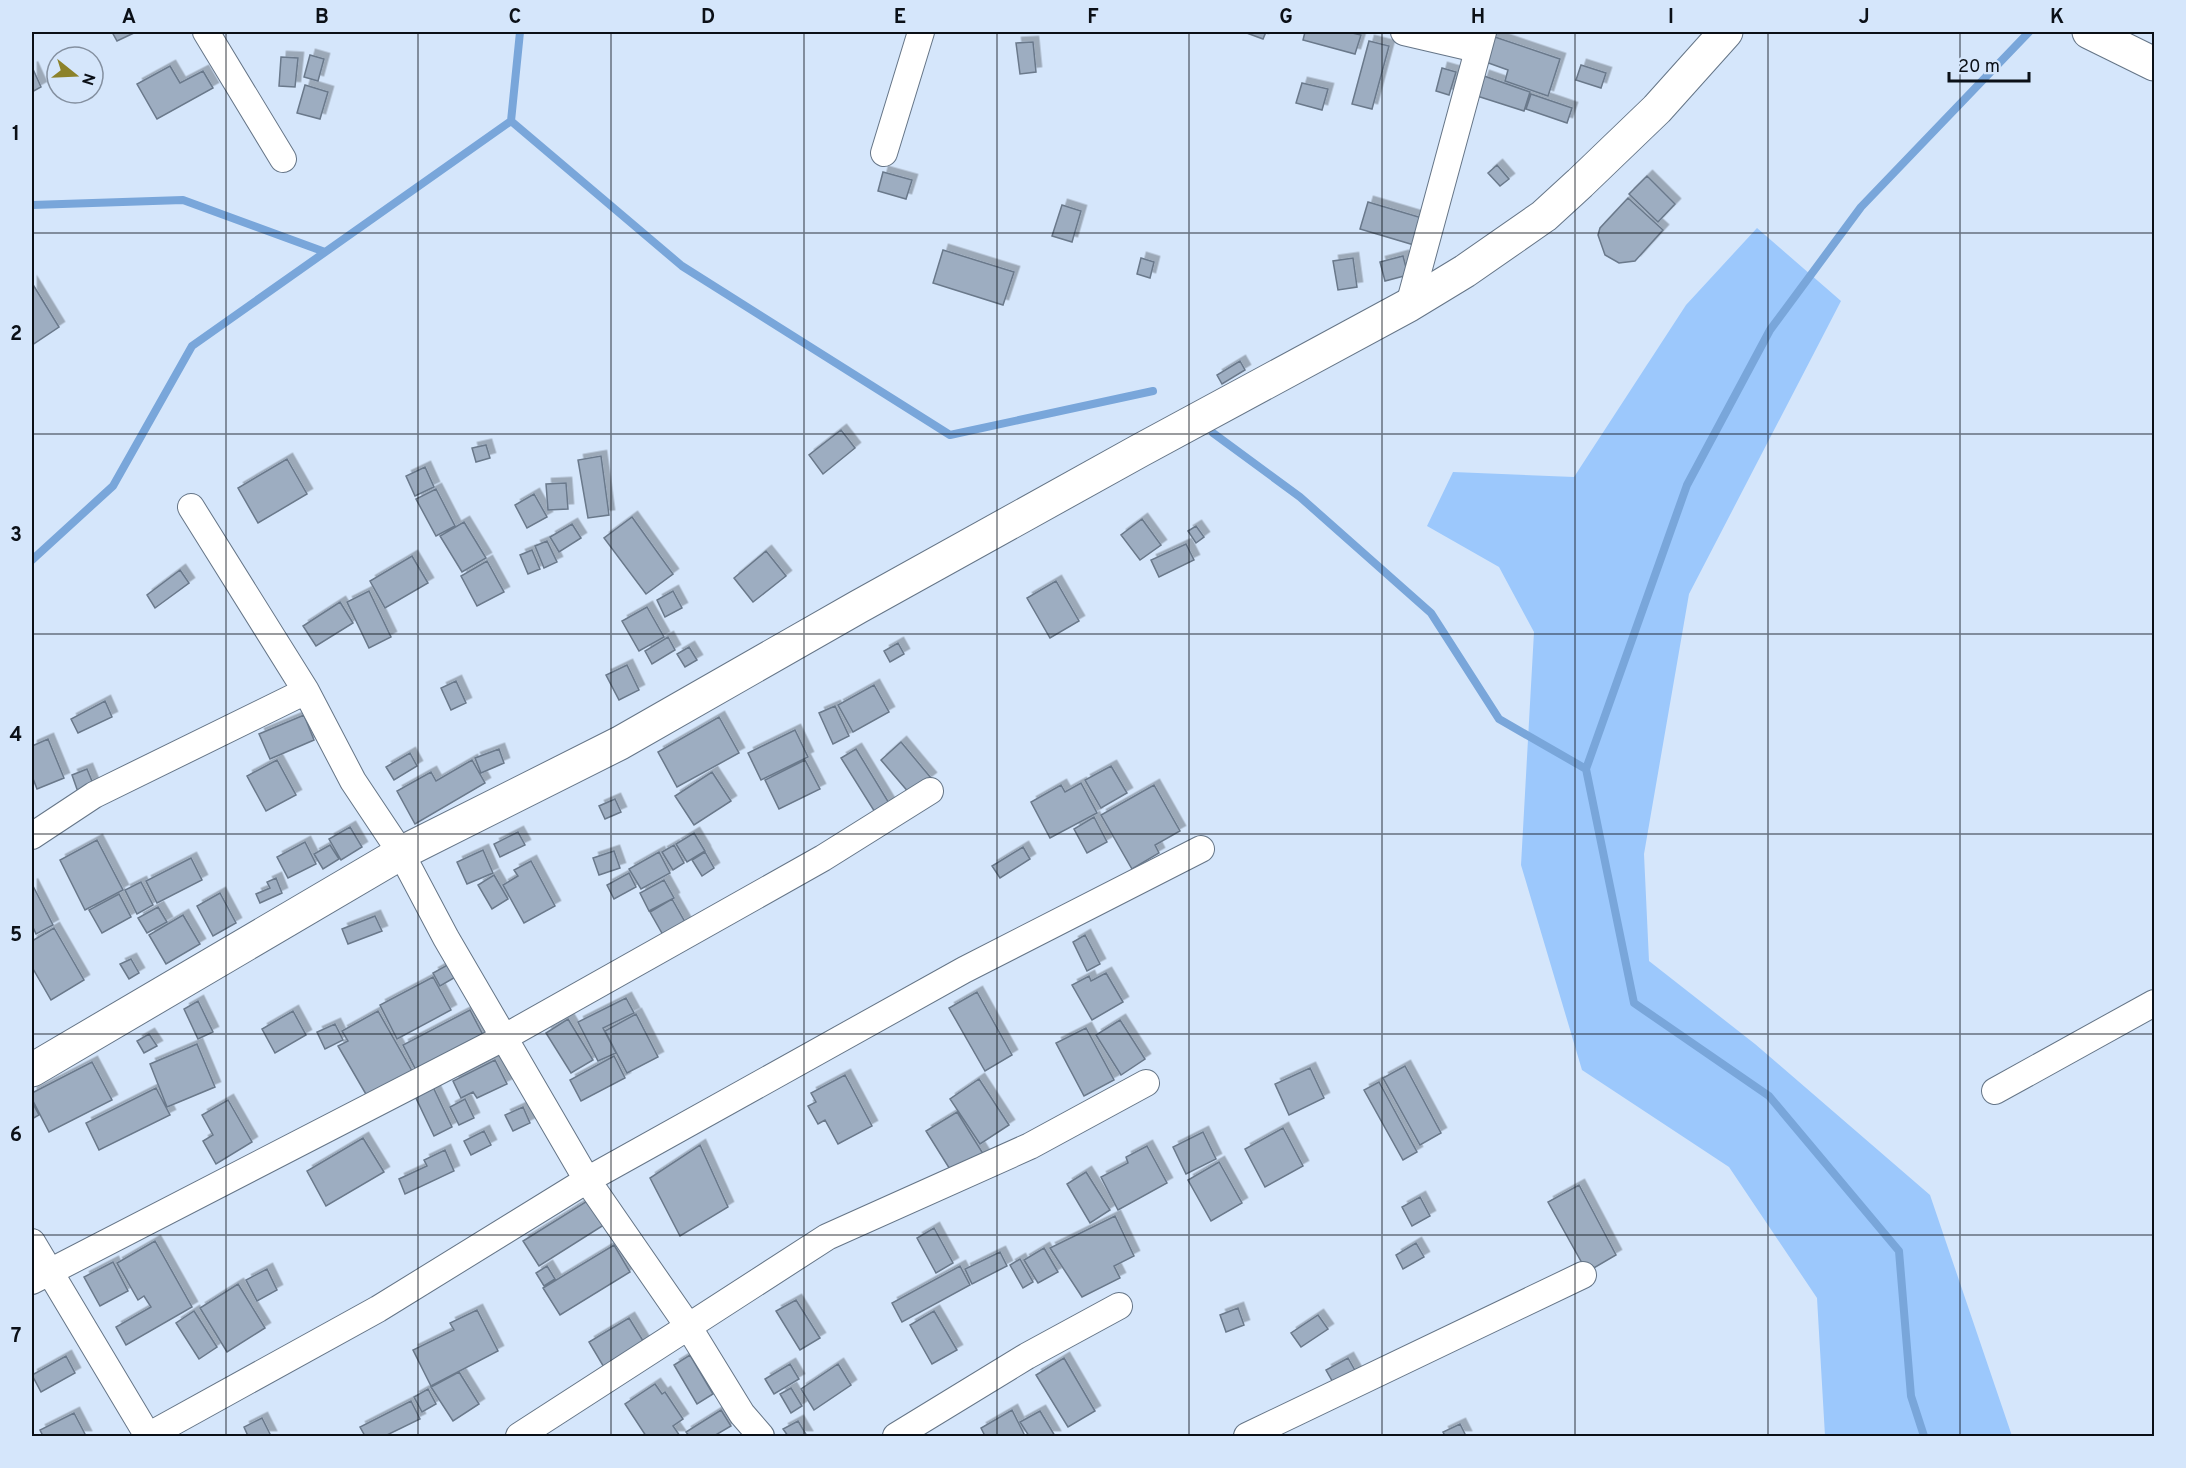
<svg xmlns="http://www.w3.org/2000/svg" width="2186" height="1468" viewBox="0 0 2186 1468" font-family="Overpass,sans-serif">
<defs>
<filter id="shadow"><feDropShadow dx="5.5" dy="-5.5" stdDeviation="0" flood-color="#0004"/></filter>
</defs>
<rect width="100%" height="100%" fill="#d5e6fb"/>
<path fill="#9cc8fc" d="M 1757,228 L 1841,301 L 1689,594 L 1644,854 L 1649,961 L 1755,1044 L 1930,1195 L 2012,1436 L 1825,1436 L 1817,1298 L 1729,1167 L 1582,1070 L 1521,865 L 1534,632 L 1499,567 L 1427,526 L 1453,472 L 1574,477 L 1686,305 Z"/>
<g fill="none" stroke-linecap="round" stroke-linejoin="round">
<path stroke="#79a6da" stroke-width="8" d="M 520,32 L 511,121 L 682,266 L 950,435 L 1153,391
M 32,205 L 183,200 L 325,252
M 1213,433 L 1300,497 L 1431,613 L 1499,719 L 1586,769
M 32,560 L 113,486 L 192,346 L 511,121
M 1924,1436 L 1911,1396 L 1899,1251 L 1769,1096 L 1634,1003 L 1586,769 L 1687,485 L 1770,330 L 1861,207 L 2029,32"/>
</g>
<path fill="#9dadc1" stroke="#6a798b" stroke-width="1.5" filter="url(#shadow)" d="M 112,32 L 136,32 L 117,41 Z
M 1244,32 L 1266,32 L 1263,39 Z
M 1305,32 L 1348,32 L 1361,35 L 1355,54 L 1303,40 Z
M 1492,36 L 1560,59 L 1548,96 L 1505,81 L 1508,70 L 1483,61 Z
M 1369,41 L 1389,46 L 1372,109 L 1352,104 Z
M 1033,42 L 1036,72 L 1020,74 L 1016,43 Z
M 310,55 L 324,59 L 318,81 L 304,77 Z
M 281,57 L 298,58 L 295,87 L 279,86 Z
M 1581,65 L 1606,73 L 1601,88 L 1576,80 Z
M 170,66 L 180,83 L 203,71 L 213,88 L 157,119 L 137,84 Z
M 32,67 L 41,87 L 32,92 Z
M 1442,68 L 1456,72 L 1449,95 L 1436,91 Z
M 1484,76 L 1530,92 L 1524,111 L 1477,96 Z
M 1302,83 L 1328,89 L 1322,110 L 1296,103 Z
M 305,85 L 328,92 L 320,119 L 297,113 Z
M 1531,94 L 1572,108 L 1567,123 L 1526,109 Z
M 1497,165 L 1509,179 L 1500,186 L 1488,173 Z
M 883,172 L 912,180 L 906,199 L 878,191 Z
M 1647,176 L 1675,204 L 1658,222 L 1629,194 Z
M 1628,198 L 1663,230 L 1635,261 L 1619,263 L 1605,255 L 1598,235 L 1600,228 Z
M 1368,202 L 1422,218 L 1414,245 L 1360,229 Z
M 1062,205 L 1081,211 L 1072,242 L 1052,236 Z
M 943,250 L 1014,272 L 1003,305 L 933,283 Z
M 1403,256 L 1408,275 L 1385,281 L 1380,262 Z
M 1141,258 L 1154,262 L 1150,278 L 1137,274 Z
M 1353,258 L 1357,287 L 1338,290 L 1333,261 Z
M 32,283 L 59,327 L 32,345 Z
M 1240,361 L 1245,370 L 1222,384 L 1217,375 Z
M 841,430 L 855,448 L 823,474 L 809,455 Z
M 486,445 L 490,458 L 476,462 L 472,448 Z
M 601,456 L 609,515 L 588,518 L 578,460 Z
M 287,459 L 307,494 L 258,523 L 238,488 Z
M 425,467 L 434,487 L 415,496 L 406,476 Z
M 566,483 L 568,509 L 548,510 L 546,484 Z
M 436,489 L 455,526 L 436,536 L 416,499 Z
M 534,494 L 547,517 L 527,528 L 515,505 Z
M 632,517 L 673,574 L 646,594 L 604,538 Z
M 1142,519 L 1161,545 L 1140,560 L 1121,535 Z
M 464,522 L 486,558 L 462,572 L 440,536 Z
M 572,524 L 581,538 L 559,552 L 550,537 Z
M 1196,526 L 1204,537 L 1196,543 L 1188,531 Z
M 547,541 L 557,562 L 544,568 L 535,546 Z
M 1186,544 L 1194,560 L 1159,577 L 1151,560 Z
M 532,550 L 540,569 L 528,574 L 520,555 Z
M 766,551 L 786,576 L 753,602 L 734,578 Z
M 412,556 L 428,583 L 385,608 L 370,581 Z
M 487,561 L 504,592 L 477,606 L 461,576 Z
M 180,570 L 189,583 L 155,608 L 147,595 Z
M 1056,581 L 1079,621 L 1050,638 L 1027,598 Z
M 369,591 L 391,637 L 369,648 L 347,602 Z
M 673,591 L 682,608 L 665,617 L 657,600 Z
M 340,602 L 353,623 L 316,646 L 303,626 Z
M 647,607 L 664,637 L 639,651 L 622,621 Z
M 668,637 L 675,650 L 652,664 L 645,651 Z
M 898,643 L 904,654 L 890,662 L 884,651 Z
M 689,647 L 697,660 L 685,667 L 677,654 Z
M 627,665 L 639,690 L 619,700 L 606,675 Z
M 456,681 L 466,703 L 451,710 L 441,688 Z
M 874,685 L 889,712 L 853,732 L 838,705 Z
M 105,701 L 112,717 L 78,733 L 71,719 Z
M 835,706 L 849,736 L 833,744 L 819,713 Z
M 304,715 L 314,740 L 270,759 L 259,734 Z
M 719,717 L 739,753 L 677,787 L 658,752 Z
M 795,730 L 808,757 L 761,780 L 748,753 Z
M 48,739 L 64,778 L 37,789 L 32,776 L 32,746 Z
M 901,742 L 931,778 L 910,794 L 881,760 Z
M 499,749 L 504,763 L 481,773 L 475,758 Z
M 856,749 L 892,808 L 878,817 L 841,758 Z
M 410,753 L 417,766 L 394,780 L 386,767 Z
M 277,760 L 296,795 L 266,811 L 247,776 Z
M 472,760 L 485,783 L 415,824 L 397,791 L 431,772 L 436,781 Z
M 805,760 L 820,789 L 779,809 L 765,780 Z
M 1111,766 L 1127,793 L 1101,808 L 1085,780 Z
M 87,769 L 94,786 L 78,792 L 72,775 Z
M 712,772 L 731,801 L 694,825 L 675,796 Z
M 1081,783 L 1097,813 L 1050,838 L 1031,802 L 1061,785 L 1065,792 Z
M 1154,785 L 1180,831 L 1155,845 L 1159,853 L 1132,869 L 1101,815 Z
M 615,799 L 621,812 L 605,819 L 599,806 Z
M 1094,817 L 1107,842 L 1087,853 L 1074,829 Z
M 350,827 L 362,847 L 341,860 L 329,839 Z
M 518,832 L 525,845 L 500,857 L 494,844 Z
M 694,833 L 705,851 L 687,862 L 676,844 Z
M 97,840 L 123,890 L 85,910 L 60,860 Z
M 305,842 L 316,864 L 288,878 L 277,857 Z
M 330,845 L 339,859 L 323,869 L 314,854 Z
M 674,845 L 684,863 L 673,870 L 662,852 Z
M 1023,847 L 1030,859 L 1000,878 L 992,866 Z
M 483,850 L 493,873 L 467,884 L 457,862 Z
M 614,851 L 620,868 L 599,875 L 593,858 Z
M 659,852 L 670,873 L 641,889 L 629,869 Z
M 705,852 L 714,868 L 702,876 L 692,860 Z
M 191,858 L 202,880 L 157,903 L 146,881 Z
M 531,861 L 555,906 L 524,923 L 503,885 L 518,876 L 514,870 Z
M 629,873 L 636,887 L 614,899 L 607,885 Z
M 494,875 L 508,899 L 492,909 L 478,885 Z
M 276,878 L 282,893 L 260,903 L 256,894 L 270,888 L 267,882 Z
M 664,880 L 674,898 L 649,911 L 640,893 Z
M 141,882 L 153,905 L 137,914 L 125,890 Z
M 32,884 L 53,925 L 36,934 L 32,925 Z
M 220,893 L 236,923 L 213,936 L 197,906 Z
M 119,894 L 131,917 L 102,933 L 89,910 Z
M 672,899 L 685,922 L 663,935 L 650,912 Z
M 158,907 L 167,922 L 147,933 L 138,918 Z
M 183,915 L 200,944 L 166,964 L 149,935 Z
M 375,916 L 382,931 L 348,944 L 342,929 Z
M 54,928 L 84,980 L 51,1000 L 32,967 L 32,941 Z
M 1085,935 L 1100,964 L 1087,971 L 1073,942 Z
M 131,959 L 139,973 L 129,979 L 120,964 Z
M 451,963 L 459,975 L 440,986 L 433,973 Z
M 1106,973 L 1123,1002 L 1092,1020 L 1072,985 L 1089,976 L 1091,981 Z
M 433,977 L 451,1010 L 397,1039 L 380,1005 Z
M 977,992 L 1012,1055 L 985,1071 L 949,1008 Z
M 626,998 L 634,1013 L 603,1028 L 616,1053 L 598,1061 L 578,1022 Z
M 198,1001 L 213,1032 L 198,1039 L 184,1009 Z
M 470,1010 L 484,1037 L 417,1072 L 403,1045 Z
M 293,1011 L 306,1035 L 275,1053 L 262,1029 Z
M 378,1011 L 412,1071 L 367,1096 L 338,1046 L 348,1041 L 342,1031 Z
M 636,1014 L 658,1057 L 627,1073 L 605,1031 Z
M 568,1019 L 593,1060 L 571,1073 L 546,1033 Z
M 1120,1020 L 1145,1059 L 1121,1075 L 1096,1035 Z
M 335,1024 L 343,1040 L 325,1049 L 317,1032 Z
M 1086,1028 L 1114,1080 L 1084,1096 L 1056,1043 Z
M 149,1034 L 157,1046 L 144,1053 L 137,1041 Z
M 197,1044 L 215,1087 L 167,1107 L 150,1064 Z
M 614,1056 L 625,1078 L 581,1101 L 570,1080 Z
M 495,1060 L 507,1084 L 477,1098 L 473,1092 L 461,1098 L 453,1081 Z
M 92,1062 L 112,1100 L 49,1132 L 32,1099 L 32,1093 Z
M 1405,1066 L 1441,1133 L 1420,1145 L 1383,1078 Z
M 1310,1068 L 1324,1098 L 1289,1115 L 1275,1084 Z
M 845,1075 L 872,1126 L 838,1144 L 825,1120 L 818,1124 L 808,1106 L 816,1102 L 811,1093 Z
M 979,1079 L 1009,1125 L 980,1144 L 950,1099 Z
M 1379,1082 L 1417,1152 L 1403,1160 L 1364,1090 Z
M 433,1087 L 452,1127 L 434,1136 L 415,1096 Z
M 156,1088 L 170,1115 L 99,1150 L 86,1123 Z
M 465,1099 L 474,1118 L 459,1125 L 450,1107 Z
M 228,1100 L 252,1142 L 216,1164 L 203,1141 L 213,1135 L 202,1115 Z
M 32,1102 L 39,1115 L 32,1119 Z
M 523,1107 L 530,1123 L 513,1131 L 505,1115 Z
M 957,1112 L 987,1160 L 956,1179 L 926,1131 Z
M 1283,1128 L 1303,1166 L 1265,1187 L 1245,1149 Z
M 484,1131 L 491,1145 L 471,1155 L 464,1141 Z
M 1203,1132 L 1216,1159 L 1186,1174 L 1173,1147 Z
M 363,1138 L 384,1172 L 326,1206 L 307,1171 Z
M 700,1145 L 728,1207 L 680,1236 L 650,1178 Z
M 1147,1146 L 1167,1183 L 1118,1210 L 1101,1177 L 1128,1163 L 1126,1157 Z
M 445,1150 L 454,1171 L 405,1194 L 399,1179 L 427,1166 L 424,1160 Z
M 1219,1162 L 1242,1203 L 1211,1221 L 1188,1180 Z
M 1086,1172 L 1110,1210 L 1090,1223 L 1067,1184 Z
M 1579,1185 L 1616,1255 L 1587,1272 L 1548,1202 Z
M 1420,1197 L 1430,1216 L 1412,1226 L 1402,1207 Z
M 592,1198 L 607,1223 L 539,1266 L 523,1241 Z
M 1115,1216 L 1134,1256 L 1114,1266 L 1120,1278 L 1082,1297 L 1050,1248 Z
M 934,1228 L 953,1263 L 936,1273 L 917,1238 Z
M 155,1241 L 192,1307 L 126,1345 L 116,1327 L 151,1307 L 144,1296 L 138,1300 L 117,1263 Z
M 1416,1243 L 1424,1257 L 1403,1269 L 1396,1255 Z
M 614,1245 L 630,1272 L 560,1315 L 543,1288 Z
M 1044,1248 L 1058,1272 L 1038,1283 L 1024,1260 Z
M 1000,1252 L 1007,1266 L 972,1284 L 965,1269 Z
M 1020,1259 L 1033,1282 L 1023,1288 L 1010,1265 Z
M 113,1262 L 128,1291 L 100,1306 L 84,1277 Z
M 547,1266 L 555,1279 L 544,1286 L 536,1273 Z
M 960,1266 L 970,1285 L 902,1322 L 892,1303 Z
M 267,1269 L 277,1290 L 257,1301 L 246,1280 Z
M 238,1284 L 265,1328 L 227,1352 L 200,1308 Z
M 796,1300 L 820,1338 L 800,1350 L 776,1311 Z
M 1238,1308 L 1244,1325 L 1226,1332 L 1220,1315 Z
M 477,1310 L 498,1351 L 431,1386 L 413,1350 L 454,1330 L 450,1323 Z
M 194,1311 L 217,1347 L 199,1359 L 176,1323 Z
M 934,1311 L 957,1350 L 932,1364 L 910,1325 Z
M 1318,1315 L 1328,1329 L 1301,1347 L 1291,1333 Z
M 629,1318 L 645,1344 L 605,1369 L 589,1342 Z
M 690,1355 L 713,1394 L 697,1404 L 674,1365 Z
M 66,1356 L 75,1373 L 41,1392 L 32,1375 Z
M 1064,1358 L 1095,1411 L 1068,1427 L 1036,1375 Z
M 1348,1358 L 1357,1374 L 1335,1386 L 1326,1370 Z
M 790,1364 L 799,1379 L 774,1394 L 765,1379 Z
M 838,1364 L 851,1385 L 814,1410 L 801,1389 Z
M 459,1372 L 479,1404 L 453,1421 L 431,1387 Z
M 655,1384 L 662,1394 L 665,1392 L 683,1419 L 673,1426 L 680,1436 L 646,1436 L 625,1404 Z
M 791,1388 L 802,1406 L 791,1413 L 780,1394 Z
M 428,1389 L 436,1404 L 422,1412 L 414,1397 Z
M 411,1401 L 420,1419 L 385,1436 L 365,1436 L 360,1427 Z
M 721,1410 L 731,1426 L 714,1436 L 689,1436 L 686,1432 Z
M 1012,1410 L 1025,1436 L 985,1436 L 981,1428 Z
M 1040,1411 L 1055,1436 L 1029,1436 L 1020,1422 Z
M 74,1413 L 86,1436 L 43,1436 L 40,1430 Z
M 262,1418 L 271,1436 L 248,1436 L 244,1427 Z
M 798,1421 L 807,1436 L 788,1436 L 783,1429 Z
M 1460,1424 L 1466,1436 L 1445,1436 L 1443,1432 Z"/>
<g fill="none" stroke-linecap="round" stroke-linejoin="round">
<g stroke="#657587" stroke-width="28">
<path id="minor" d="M 206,32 L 283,159
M 1404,32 L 1477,49
M 884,153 L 921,32
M 1409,305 L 1483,32
M 191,507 L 306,691 L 353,781 L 401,853 L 446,938 L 587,1180 L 688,1326 L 742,1414 L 761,1436
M 32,836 L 94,795 L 306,691
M 1995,1091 L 2154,1003
M 32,1242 L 148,1436
M 32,1281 L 505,1037 L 823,858 L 930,791
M 148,1436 L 378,1309 L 587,1180 L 964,970 L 1201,849
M 519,1436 L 827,1237 L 1030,1146 L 1146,1083
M 896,1436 L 1027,1356 L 1119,1306
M 1247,1436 L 1583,1275"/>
</g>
<g stroke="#657587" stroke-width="35">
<path id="tertiary" d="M 2089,32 L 2154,64
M 32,1070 L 401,853 L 620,743 L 858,607 L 1139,451 L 1409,305 L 1465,271 L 1544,216 L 1580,183 L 1657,109 L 1726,32"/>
</g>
<use href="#minor" stroke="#fff" stroke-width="26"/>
<use href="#tertiary" stroke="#fff" stroke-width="33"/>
</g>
<path fill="none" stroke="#0b1017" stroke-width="1.5" stroke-opacity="0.55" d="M 226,32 L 226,1436M 418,32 L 418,1436M 611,32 L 611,1436M 804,32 L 804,1436M 997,32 L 997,1436M 1189,32 L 1189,1436M 1382,32 L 1382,1436M 1575,32 L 1575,1436M 1768,32 L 1768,1436M 1960,32 L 1960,1436M 32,233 L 2154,233M 32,434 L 2154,434M 32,634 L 2154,634M 32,834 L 2154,834M 32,1034 L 2154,1034M 32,1235 L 2154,1235"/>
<rect width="2186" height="1468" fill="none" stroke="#d5e6fb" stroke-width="66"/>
<g transform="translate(75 75) rotate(108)"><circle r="28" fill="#d5e6fb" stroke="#8490a0" stroke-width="1.5"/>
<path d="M0-4.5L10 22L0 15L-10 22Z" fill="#8c822a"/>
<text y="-9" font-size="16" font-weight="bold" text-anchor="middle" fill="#0b1017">N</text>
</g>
<path d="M1949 72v9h80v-9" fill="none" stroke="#0b1017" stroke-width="3"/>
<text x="1958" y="72" font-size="18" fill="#0b1017" stroke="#d5e6fb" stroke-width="4.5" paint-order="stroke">20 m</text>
<rect x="33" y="33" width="2120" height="1402" fill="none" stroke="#0b1017" stroke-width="2"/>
<g font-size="20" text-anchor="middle" font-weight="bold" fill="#0b1017">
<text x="129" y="23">A</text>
<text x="322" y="23">B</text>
<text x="515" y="23">C</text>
<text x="708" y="23">D</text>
<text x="900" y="23">E</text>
<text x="1093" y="23">F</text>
<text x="1286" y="23">G</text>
<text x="1478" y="23">H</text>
<text x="1671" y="23">I</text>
<text x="1864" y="23">J</text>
<text x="2057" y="23">K</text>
<text x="16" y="140">1</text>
<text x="16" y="340">2</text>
<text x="16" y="541">3</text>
<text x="16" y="741">4</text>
<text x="16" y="941">5</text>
<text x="16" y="1141">6</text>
<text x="16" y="1342">7</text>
</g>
</svg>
